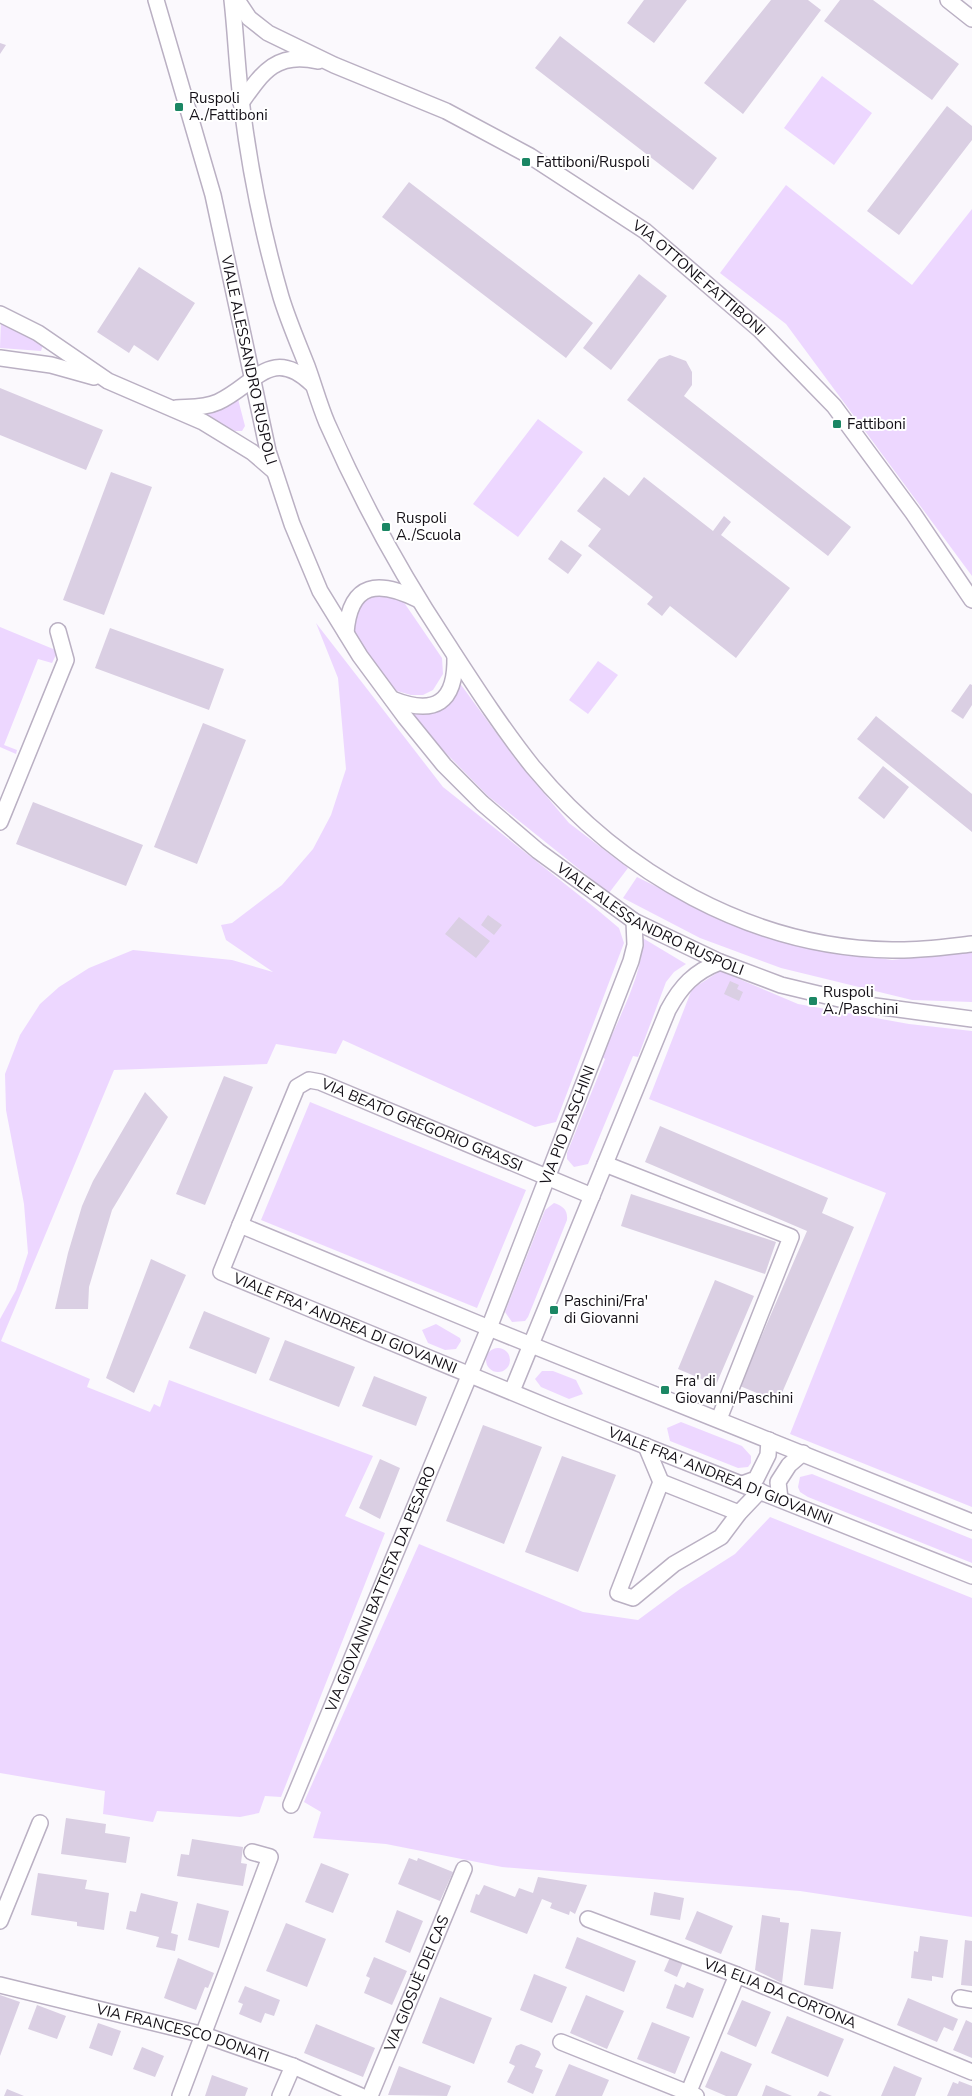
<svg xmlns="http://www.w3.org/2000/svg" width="972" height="2096" viewBox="0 0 972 2096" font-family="'Nunito Sans',sans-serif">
<rect width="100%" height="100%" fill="#fbf9fd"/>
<path fill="#edd7ff" d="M 822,76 L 872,113 L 834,165 L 784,128 Z
M 786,185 L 912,285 L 972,209 L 972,576 L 786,324 L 720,273 Z
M 1,319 L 43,345 L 41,351 L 0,348 Z
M 238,399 L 245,426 L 242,431 L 235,431 L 205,416 L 205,413 Z
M 538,419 L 583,452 L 518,537 L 473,504 Z
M 374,589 L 403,601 L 442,658 L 443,674 L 433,690 L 423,695 L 411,695 L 397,691 L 389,684 L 357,639 L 352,626 L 354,609 Z
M 316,623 L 443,787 L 594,907 L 619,928 L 624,943 L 556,1122 L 535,1127 L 343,1040 L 336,1054 L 276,1044 L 267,1064 L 114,1070 L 1,1341 L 90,1379 L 87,1387 L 150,1412 L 154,1404 L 160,1407 L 169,1380 L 373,1456 L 345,1516 L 385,1533 L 281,1797 L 265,1796 L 259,1813 L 240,1817 L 157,1811 L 153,1822 L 103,1814 L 105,1791 L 0,1773 L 0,1319 L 16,1290 L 28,1253 L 24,1204 L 6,1110 L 5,1074 L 20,1035 L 40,1004 L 59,987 L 89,968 L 133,950 L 232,960 L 273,972 L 226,940 L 221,925 L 232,923 L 282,885 L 313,849 L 331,815 L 346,769 L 338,678 Z
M 0,627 L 58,651 L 52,663 L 38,659 L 4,745 L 17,750 L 16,754 L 0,747 Z
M 598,661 L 618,675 L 588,714 L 569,700 Z
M 459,682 L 516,760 L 569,823 L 628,868 L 609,893 L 488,796 L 437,744 L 410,712 Z
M 637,877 L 738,927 L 799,945 L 892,960 L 972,951 L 972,1002 L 912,1000 L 781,968 L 700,938 L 623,898 Z
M 641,937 L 686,964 L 674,972 L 666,982 L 638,1057 L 633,1056 L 588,1164 L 574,1167 L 567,1159 L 567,1153 L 605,1059 L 602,1057 C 614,1028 648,966 641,937 Z
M 720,971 L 798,1004 L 909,1024 L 972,1031 L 972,1507 L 790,1434 L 886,1193 L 649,1099 L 692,989 Z
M 310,1102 L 526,1190 L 477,1308 L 261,1220 Z
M 554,1203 C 563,1206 568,1210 567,1220 L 528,1317 L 525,1321 L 512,1322 L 505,1312 L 545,1210 Z
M 436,1324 L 460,1338 L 461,1341 L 456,1349 L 445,1350 L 428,1343 L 422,1330 Z
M486 1360a12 12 0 1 1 24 0a12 12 0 1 1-24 0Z
M 542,1371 L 553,1371 L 576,1380 L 583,1394 L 569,1399 L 541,1387 L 535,1379 Z
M 681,1422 L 742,1446 L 751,1456 L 751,1463 L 748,1467 L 738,1468 L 670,1441 L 667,1428 Z
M 812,1474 L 972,1539 L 972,1563 L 808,1497 L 800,1492 L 798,1487 L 800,1477 Z
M 770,1517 L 972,1598 L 972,1917 L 800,1891 L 502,1867 L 386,1844 L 313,1838 L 321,1812 L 304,1802 L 419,1544 L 583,1612 L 638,1620 L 680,1589 L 735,1554 Z"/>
<path fill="#dacfe3" d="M 644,0 L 687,0 L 654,43 L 627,23 Z
M 771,0 L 808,0 L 821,10 L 743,114 L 704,83 Z
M 840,0 L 873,0 L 959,64 L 932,100 L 824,21 Z
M 560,36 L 717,158 L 693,190 L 535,68 Z
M 0,43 L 6,45 L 0,54 Z
M 947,106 L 972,126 L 972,140 L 899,235 L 867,211 Z
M 409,182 L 593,323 L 566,358 L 382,217 Z
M 139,267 L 195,303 L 158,361 L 134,345 L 129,353 L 97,332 Z
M 639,274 L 667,296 L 611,370 L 583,348 Z
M 670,355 L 686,361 L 692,372 L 692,385 L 684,396 L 851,527 L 828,556 L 627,400 L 659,359 Z
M 0,388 L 103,430 L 86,470 L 0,435 Z
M 111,472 L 152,487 L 104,615 L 63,600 Z
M 604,477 L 629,496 L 644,477 L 713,531 L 724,516 L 731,522 L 721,535 L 790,588 L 736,658 L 670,606 L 662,616 L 647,604 L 653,597 L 588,546 L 601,529 L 577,511 Z
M 561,540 L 582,555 L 568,574 L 548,559 Z
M 110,628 L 224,669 L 209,710 L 95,668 Z
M 970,684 L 972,685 L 972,705 L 963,719 L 951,711 Z
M 876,716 L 972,794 L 972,832 L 857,739 Z
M 203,723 L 246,740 L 197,864 L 154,847 Z
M 883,766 L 909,787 L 884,819 L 858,798 Z
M 33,802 L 143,845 L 126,886 L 16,844 Z
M 488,915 L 502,925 L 494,935 L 481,925 Z
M 459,917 L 490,941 L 476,958 L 445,934 Z
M 730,981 L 739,985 L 737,989 L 743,992 L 739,1001 L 724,994 Z
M 224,1076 L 253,1087 L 205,1205 L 176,1194 Z
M 145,1092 L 168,1117 L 112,1210 L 89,1287 L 88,1309 L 55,1309 L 68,1253 L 82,1206 L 93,1181 Z
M 660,1126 L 828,1198 L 822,1213 L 854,1227 L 778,1402 L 740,1386 L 807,1231 L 645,1162 Z
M 631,1194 L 776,1242 L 765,1274 L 621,1226 Z
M 151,1259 L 186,1275 L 134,1393 L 106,1378 Z
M 715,1280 L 754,1296 L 716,1385 L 678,1369 Z
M 204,1311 L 270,1338 L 256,1374 L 189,1348 Z
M 285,1340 L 355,1367 L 339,1407 L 269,1380 Z
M 374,1376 L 427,1397 L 416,1426 L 362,1406 Z
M 483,1425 L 542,1447 L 504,1544 L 446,1521 Z
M 562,1456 L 616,1475 L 578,1572 L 525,1552 Z
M 380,1459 L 400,1468 L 380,1519 L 359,1508 Z
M 66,1818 L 106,1824 L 105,1833 L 130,1837 L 126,1863 L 61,1854 Z
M 192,1839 L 243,1847 L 241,1863 L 247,1864 L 243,1886 L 177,1876 L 181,1854 L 189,1855 Z
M 409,1858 L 417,1861 L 418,1858 L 453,1872 L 440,1901 L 398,1884 Z
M 321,1863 L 349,1874 L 333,1913 L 305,1902 Z
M 38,1873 L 87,1880 L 85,1889 L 109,1893 L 104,1930 L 77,1926 L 77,1922 L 31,1915 Z
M 538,1877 L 587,1885 L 575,1914 L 570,1911 L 569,1915 L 550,1908 L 552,1903 L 542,1899 L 527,1934 L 470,1912 L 476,1894 L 479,1895 L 484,1885 L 515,1897 L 519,1888 L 533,1893 Z
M 654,1892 L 684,1898 L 680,1920 L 650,1915 Z
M 141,1893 L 178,1902 L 171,1933 L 178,1935 L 175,1951 L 156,1947 L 159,1937 L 126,1929 L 130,1911 L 136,1912 Z
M 197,1903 L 229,1911 L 219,1948 L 188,1940 Z
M 397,1910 L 423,1921 L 410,1953 L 385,1942 Z
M 697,1911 L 733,1926 L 721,1954 L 685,1939 Z
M 762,1915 L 780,1918 L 780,1922 L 789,1923 L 782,1983 L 755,1970 Z
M 286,1923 L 326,1939 L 307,1987 L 266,1971 Z
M 811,1929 L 841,1932 L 833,1989 L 804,1985 Z
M 920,1936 L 948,1940 L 943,1978 L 932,1976 L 932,1981 L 911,1978 L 914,1951 L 918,1952 Z
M 577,1937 L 636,1961 L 624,1992 L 565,1968 Z
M 965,1940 L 972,1941 L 972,1986 L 961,1985 Z
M 671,1955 L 684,1960 L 677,1977 L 664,1971 Z
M 374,1957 L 407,1971 L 392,2005 L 364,1993 L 370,1978 L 366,1976 Z
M 178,1958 L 214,1973 L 208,1988 L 205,1987 L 196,2010 L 164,1998 Z
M 534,1974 L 567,1987 L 552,2023 L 520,2010 Z
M 687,1982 L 704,1989 L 693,2018 L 666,2008 L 675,1984 L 684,1988 Z
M 245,1986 L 280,2000 L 274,2016 L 265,2013 L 261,2023 L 239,2014 L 243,2004 L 238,2002 Z
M 0,1995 L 20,2002 L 0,2056 Z
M 586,1995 L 624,2011 L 607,2049 L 570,2033 Z
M 440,1997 L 492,2018 L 474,2064 L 422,2043 Z
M 908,1998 L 958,2019 L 953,2031 L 944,2027 L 937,2042 L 897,2025 Z
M 742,2000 L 771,2012 L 756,2047 L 727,2034 Z
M 37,2005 L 66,2016 L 57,2039 L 28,2029 Z
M 787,2016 L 844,2039 L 828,2077 L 771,2053 Z
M 966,2020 L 972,2023 L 972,2058 L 953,2050 Z
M 652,2022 L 690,2037 L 675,2074 L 637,2059 Z
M 98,2023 L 121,2031 L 112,2056 L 89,2048 Z
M 316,2024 L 375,2048 L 363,2077 L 304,2053 Z
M 521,2044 L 539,2051 L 541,2054 L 535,2067 L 543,2070 L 533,2094 L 507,2082 L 515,2066 L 509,2063 L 516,2046 Z
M 142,2047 L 164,2056 L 155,2077 L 133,2069 Z
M 721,2051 L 752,2064 L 737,2096 L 726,2096 L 705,2087 Z
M 569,2064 L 609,2080 L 602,2096 L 555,2096 Z
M 399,2066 L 451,2086 L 447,2096 L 388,2095 Z
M 894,2066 L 922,2078 L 915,2096 L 881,2096 Z
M 212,2075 L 248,2088 L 245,2096 L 205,2096 Z
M 959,2081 L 972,2086 L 972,2096 L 947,2096 L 953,2082 L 958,2084 Z
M 766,2085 L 792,2096 L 762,2096 Z
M 7,2089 L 24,2096 L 4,2096 Z
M 820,2091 L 832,2096 L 817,2096 Z"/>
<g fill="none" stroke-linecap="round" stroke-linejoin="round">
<g stroke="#bab0c3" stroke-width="18">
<g id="street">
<path id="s1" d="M 156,0 L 213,195 L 268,451 L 292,524 L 320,591 L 360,656 L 405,717 L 444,765 L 482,803 L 538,851 L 634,921 L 720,962 L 781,985 L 860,1004 L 972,1019"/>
<path d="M 232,0 C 236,35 237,71 242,107 C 250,171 263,235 281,297 C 288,320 298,343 307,366 C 314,385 319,404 327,423 C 360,498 400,572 445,640 C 473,683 501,727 533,767 C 621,873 752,948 892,950 C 919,951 945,947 972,944"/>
<path id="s2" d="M 237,0 L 249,18 L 268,33 L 334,65 L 446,111 L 530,156 L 645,231 L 760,330 L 834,406 L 913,513 L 972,600"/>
<path d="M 948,0 L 972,19"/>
<path d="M 241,103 C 262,73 276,51 318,61"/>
<path d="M 0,314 L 38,333 L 108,381 L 203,422 L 252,452 L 274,471"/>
<path d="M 0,358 L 51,365 L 94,377"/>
<path d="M 176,408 C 191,407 205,408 218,402 C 255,385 271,345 312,384"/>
<path d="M 346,633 C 350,581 379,580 419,600"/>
<path d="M 392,699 C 435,716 456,703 455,656"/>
<path d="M 0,822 L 66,660 L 58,631"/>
<path d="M 605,1164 L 791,1237 L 719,1419"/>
<path id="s3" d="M 240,1225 L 297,1087 L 309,1080 L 320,1082 L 592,1196"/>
<path d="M 512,1391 L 668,1010 C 681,986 694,972 720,962"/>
<path d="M 646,1446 L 661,1482 L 618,1593 L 633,1598 L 674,1564 L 721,1537 L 739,1513 L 760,1491"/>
<path d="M 661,1482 L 739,1513"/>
<path d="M 742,1484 L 756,1479 L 768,1455 L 769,1440"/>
<path d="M 780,1499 L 778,1482 L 789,1465 L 803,1453"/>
<path id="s4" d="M 972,1522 L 489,1328 L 240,1225 L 221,1272 L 555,1410 L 972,1576"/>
<path id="s5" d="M 291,1805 L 489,1328 L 631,961 L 635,945 L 634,921"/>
<path id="s6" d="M 588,1919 L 737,1975 L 972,2072"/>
<path d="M 0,1921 L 40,1823"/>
<path id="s7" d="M 0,1985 L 204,2035 L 293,2066 L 361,2096"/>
<path d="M 960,1998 L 972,2000"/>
<path d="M 561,2042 L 696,2096"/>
<path d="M 180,2096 L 270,1857 L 252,1852"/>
<path d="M 280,2096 L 293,2066"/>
<path id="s8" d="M 370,2096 L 464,1869"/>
<path d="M 687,2096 L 737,1975"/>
</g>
</g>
<use href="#street" stroke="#fff" stroke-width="15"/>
</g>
<g fill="#1b8764" stroke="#fff" stroke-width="2">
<rect x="174" y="102" width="10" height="10" rx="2.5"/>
<rect x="521" y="157" width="10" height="10" rx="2.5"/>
<rect x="832" y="419" width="10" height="10" rx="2.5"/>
<rect x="381" y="522" width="10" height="10" rx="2.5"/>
<rect x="808" y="996" width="10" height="10" rx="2.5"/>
<rect x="549" y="1305" width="10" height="10" rx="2.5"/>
<rect x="660" y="1385" width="10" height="10" rx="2.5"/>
</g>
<g text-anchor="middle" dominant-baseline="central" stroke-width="4" stroke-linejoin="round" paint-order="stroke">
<g font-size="15" fill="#141017" stroke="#fff" text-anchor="start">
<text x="189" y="98">Ruspoli<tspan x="189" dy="17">A./Fattiboni</tspan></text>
<text x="536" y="162">Fattiboni/Ruspoli</text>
<text x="847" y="424">Fattiboni</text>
<text x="396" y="518">Ruspoli<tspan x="396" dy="17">A./Scuola</tspan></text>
<text x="823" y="992">Ruspoli<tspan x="823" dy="17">A./Paschini</tspan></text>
<text x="564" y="1301">Paschini/Fra'<tspan x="564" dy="17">di Giovanni</tspan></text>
<text x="675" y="1381">Fra' di<tspan x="675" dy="17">Giovanni/Paschini</tspan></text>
</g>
<g font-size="15" fill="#141017" stroke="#fff">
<text stroke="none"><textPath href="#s2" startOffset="544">VIA OTTONE FATTIBONI</textPath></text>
<text stroke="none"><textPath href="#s1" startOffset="372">VIALE ALESSANDRO RUSPOLI</textPath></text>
<text stroke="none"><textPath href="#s1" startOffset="1088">VIALE ALESSANDRO RUSPOLI</textPath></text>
<text stroke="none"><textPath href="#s3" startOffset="285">VIA BEATO GREGORIO GRASSI</textPath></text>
<text stroke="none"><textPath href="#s5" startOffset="734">VIA PIO PASCHINI</textPath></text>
<text stroke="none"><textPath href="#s4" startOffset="975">VIALE FRA' ANDREA DI GIOVANNI</textPath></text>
<text stroke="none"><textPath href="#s4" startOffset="1380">VIALE FRA' ANDREA DI GIOVANNI</textPath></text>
<text stroke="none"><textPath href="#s5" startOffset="234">VIA GIOVANNI BATTISTA DA PESARO</textPath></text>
<text stroke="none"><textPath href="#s8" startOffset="122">VIA GIOSUÈ DEI CAS</textPath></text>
<text stroke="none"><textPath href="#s6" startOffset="206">VIA ELIA DA CORTONA</textPath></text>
<text stroke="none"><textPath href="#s7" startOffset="189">VIA FRANCESCO DONATI</textPath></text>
</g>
</g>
</svg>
